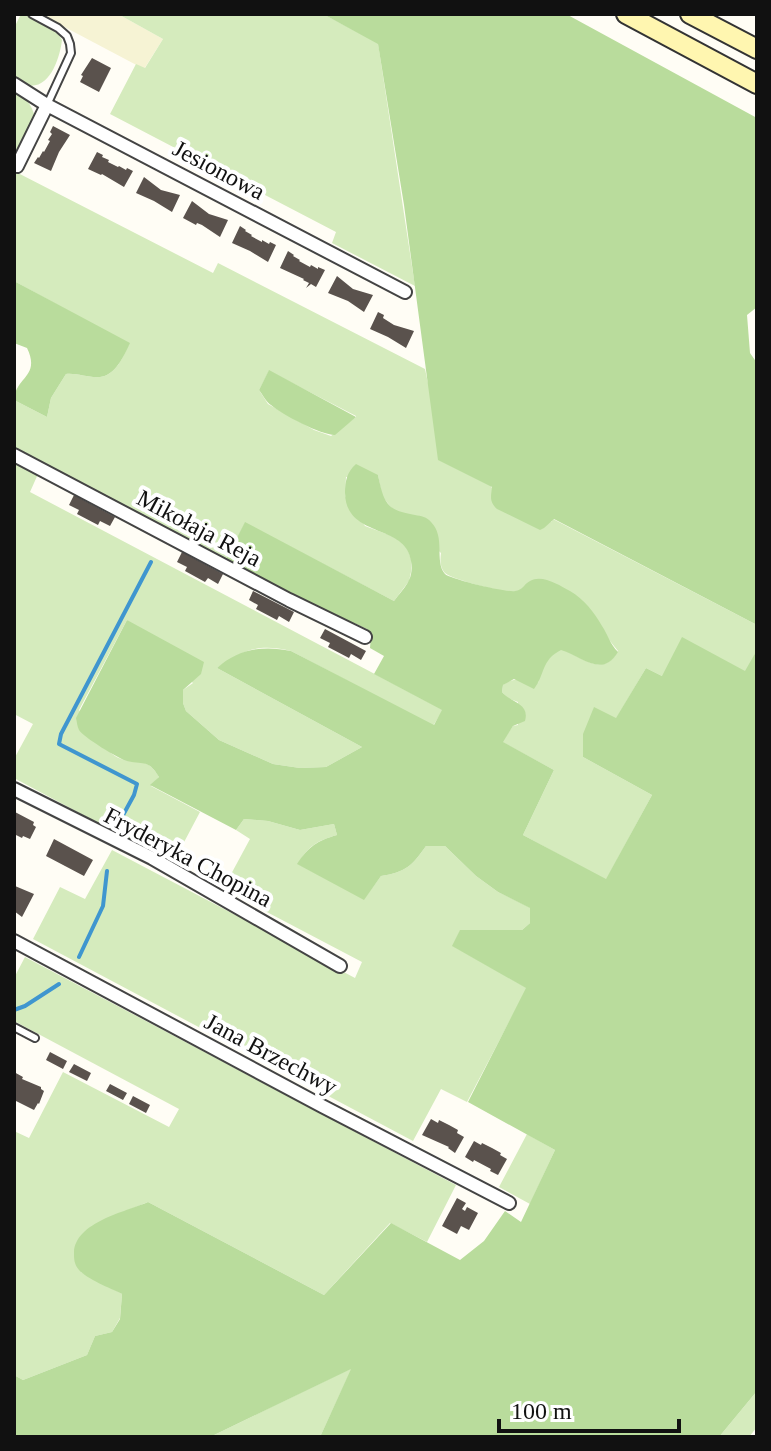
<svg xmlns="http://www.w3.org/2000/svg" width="771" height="1451" viewBox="0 0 771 1451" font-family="'Times New Roman',serif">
<rect width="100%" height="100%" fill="#fffdf5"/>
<path fill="#f6f3d4" d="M 40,14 L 118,14 L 163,39 L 144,69 Z"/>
<path fill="#d5ebbd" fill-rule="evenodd" d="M 21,14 L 26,14 L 57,32 L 62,40 C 60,57 50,91 26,85 C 21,84 18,81 14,79 L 14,28 Z
M 118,14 L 323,14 L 378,43 L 415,286 L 332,243 L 336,232 L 110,114 L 136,64 L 145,68 L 163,39 Z
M 14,90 C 26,98 31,103 35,117 L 14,158 Z
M 14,171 L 213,273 L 218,263 L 425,369 L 428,383 L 492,488 L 551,522 L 553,519 L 757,625 L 757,650 L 746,672 L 662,676 L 646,668 L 616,719 L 594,708 L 583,757 L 652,795 L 606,880 L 523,835 L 554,770 L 502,742 L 513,726 L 518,725 L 518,702 L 507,698 L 502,692 L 503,685 C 514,676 525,681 538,683 C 541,669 547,656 561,649 C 582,656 603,679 618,651 L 610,641 L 525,587 C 518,591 520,591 512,592 C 502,592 449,579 444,572 C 440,566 440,560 441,553 L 390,506 L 382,496 L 378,475 L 346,477 L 345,496 L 365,526 L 392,536 L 403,543 L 408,550 L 411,559 L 411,572 L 409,581 L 394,601 L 245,523 L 225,561 L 14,449 L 14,400 L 47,417 L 51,398 L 66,374 C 78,373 88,378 100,377 C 115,376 124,356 129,344 L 14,281 ZM 269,371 L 356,416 L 356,417 L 331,436 L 314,430 L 268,404 L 259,390 Z
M 14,461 L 38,474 L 30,492 L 443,710 L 433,726 L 291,651 C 258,643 244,650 217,668 L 362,747 L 326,767 L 300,768 L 273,764 L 219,740 L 186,711 L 183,703 L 183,690 L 193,683 L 127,620 L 79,710 C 89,725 99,746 115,756 C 135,768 144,752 159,777 L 151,786 L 200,812 L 173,863 L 14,778 L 14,759 L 33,724 L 14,714 Z
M 244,819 L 268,821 L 300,830 L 334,824 L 337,835 C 317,841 309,845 298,864 L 364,899 L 381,876 C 406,872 412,866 426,846 L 445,846 L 476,876 L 498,892 L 531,908 L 530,923 L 522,930 L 460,931 L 453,946 L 527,988 L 467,1102 L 441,1089 L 413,1141 L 33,939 L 60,887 L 85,899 L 112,850 L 355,978 L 362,962 L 223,889 L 250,839 L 236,830 Z
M 25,957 L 456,1185 L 427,1242 L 390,1223 L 324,1295 L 148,1202 L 126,1211 L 81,1272 L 122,1294 L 120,1318 L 112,1332 L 95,1336 L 87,1355 L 23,1380 L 14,1375 L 14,1131 L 29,1138 L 63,1072 L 169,1127 L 179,1109 L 14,1021 L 14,978 Z
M 527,1134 L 555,1150 L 530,1204 L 499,1187 Z
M 352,1368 L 320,1437 L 210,1437 Z
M 757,1391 L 757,1427 L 749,1437 L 719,1437 Z"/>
<path fill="#b9dc9c" d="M 323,14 L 566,14 L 757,118 L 757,307 L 747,315 L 750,353 L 757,363 L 757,625 L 554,519 L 544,528 L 540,530 L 497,509 C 489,501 491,497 492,487 L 438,460 L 404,205 L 378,44 Z
M 14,281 L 130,343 C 124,356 115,376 100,377 C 88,378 78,373 66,374 L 51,398 L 47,417 L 14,400 C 15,377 41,377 27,348 L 14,343 Z
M 269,370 L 356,417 L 335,435 C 321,435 283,415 271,405 C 266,402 263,395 259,390 Z
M 356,464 L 378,475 C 384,503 386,510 415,515 C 421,516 427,517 431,522 C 446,537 434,561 445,574 C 450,579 507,593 515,591 C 523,590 523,585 530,581 C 542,574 559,585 570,591 C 584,599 594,612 602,626 C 608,635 610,644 618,652 C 602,679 582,656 561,650 C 541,660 545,675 534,689 L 514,679 L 503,685 L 502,692 C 511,703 530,703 525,721 L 513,726 L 503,742 L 554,770 L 523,835 L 606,879 L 652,795 L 583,757 L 583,734 L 594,707 L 616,718 L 646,668 L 662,676 L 682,637 L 745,671 L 757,650 L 757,1391 L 719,1437 L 320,1437 L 351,1369 L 210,1437 L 14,1437 L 14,1375 L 23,1380 L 87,1355 L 95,1336 L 112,1332 L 120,1319 L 122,1294 C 110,1288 87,1279 79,1270 C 74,1264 74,1259 74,1252 C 76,1222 125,1212 148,1202 L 324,1295 L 391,1223 L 460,1260 L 484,1241 L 505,1211 L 521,1222 L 555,1150 L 468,1102 L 526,988 L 452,946 L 460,930 L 522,930 L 530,923 L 530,908 L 498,892 L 476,876 L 445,846 L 426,846 C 412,866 406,872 381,876 L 364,900 L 297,864 C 309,846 317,841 337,835 L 334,824 L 300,830 L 268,821 L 244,819 L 236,830 L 150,785 L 159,777 C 148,759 145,765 127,761 C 119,759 83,737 79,730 C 77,726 77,722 76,718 L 127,620 L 204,662 L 201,674 L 183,690 L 183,703 L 186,711 L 219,740 L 273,764 L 300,768 L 326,767 L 362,747 L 217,668 C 238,649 263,645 291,651 L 434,725 L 442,710 L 374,674 L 384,656 L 370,648 L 371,636 L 367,629 L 354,623 L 343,622 L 225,561 L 245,522 L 394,601 C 399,594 406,587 409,580 C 412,574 412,567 411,561 C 406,523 346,539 345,493 C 345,481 347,472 356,464 Z"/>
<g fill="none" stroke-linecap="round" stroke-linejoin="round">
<path stroke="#3f96cf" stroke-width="4" d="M 116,828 L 134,795 L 137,784 L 59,744 L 61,734 L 151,562
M 79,957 L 103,906 L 107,871
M 14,1010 L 25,1006 L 59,984"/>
</g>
<path fill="#5a524d" d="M 92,58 L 111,68 L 99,92 L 80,82 L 83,76 L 81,75 Z
M 53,126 L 70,135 L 59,152 L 51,171 L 34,163 L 38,157 L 39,158 L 43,151 L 44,152 L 50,141 L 48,140 L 52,134 L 50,132 Z
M 97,152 L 103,155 L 102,157 L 109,160 L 108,162 L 118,167 L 119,166 L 126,170 L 127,168 L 133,171 L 124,187 L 102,174 L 101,175 L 88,169 Z
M 144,177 L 161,190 L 180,195 L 172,212 L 154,201 L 136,193 Z
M 192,201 L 209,214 L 228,220 L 220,237 L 202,225 L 197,223 L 196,225 L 183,218 Z
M 240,226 L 246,230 L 245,231 L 252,235 L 251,236 L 262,242 L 262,240 L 269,244 L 270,242 L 276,245 L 268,262 L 250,251 L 232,243 Z
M 288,251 L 294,255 L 293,256 L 300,260 L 299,261 L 310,267 L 311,265 L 318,269 L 318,267 L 325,270 L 316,287 L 311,284 L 306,288 L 309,283 L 303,280 L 304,279 L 280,268 Z
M 337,276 L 353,289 L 373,295 L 364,312 L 348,301 L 328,293 Z
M 378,312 L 384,315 L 383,318 L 394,325 L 414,331 L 406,348 L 388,337 L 370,329 Z
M 74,495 L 115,517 L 110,526 L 100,521 L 98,525 L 77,514 L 79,510 L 69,505 Z
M 182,552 L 223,574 L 218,584 L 208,578 L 205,582 L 185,571 L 187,567 L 177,562 Z
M 253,591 L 294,612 L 289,622 L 279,616 L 277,620 L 256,609 L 258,605 L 249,600 Z
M 325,629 L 366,651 L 361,660 L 351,654 L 349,658 L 328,647 L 330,643 L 320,638 Z
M 15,812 L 34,822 L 33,825 L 36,827 L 30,839 L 23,836 L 22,838 L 14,834 Z
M 54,839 L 93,860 L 84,876 L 46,856 Z
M 15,886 L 34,894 L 22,917 L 14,911 Z
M 50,1052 L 67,1061 L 63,1069 L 46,1060 Z
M 74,1064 L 91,1073 L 87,1081 L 69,1072 Z
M 14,1072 L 23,1077 L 22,1079 L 41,1087 L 41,1089 L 44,1091 L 39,1104 L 38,1103 L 34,1110 L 14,1100 Z
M 110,1084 L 127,1093 L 123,1100 L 106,1091 Z
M 133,1096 L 150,1105 L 146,1113 L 129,1104 Z
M 431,1119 L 438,1123 L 439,1120 L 449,1125 L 458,1130 L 457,1133 L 464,1137 L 455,1153 L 448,1148 L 449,1147 L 422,1135 Z
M 474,1141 L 481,1145 L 482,1143 L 492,1148 L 501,1153 L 500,1155 L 507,1159 L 498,1175 L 490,1171 L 491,1169 L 474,1160 L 473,1162 L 465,1157 Z
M 457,1198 L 466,1203 L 462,1209 L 465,1211 L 467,1207 L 478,1213 L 469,1230 L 461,1226 L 457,1234 L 442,1226 Z"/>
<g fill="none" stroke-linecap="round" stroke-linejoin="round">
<g stroke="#444" stroke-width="10">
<path id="lane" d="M 32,14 L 58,28 L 67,36 L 70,44 L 71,53 L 47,105
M 14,1027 L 35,1038"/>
</g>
<g stroke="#444" stroke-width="16">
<path id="street" d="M 14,84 L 47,105 L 405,292
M 14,165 L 17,166 L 47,105
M 14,455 L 289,600 L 365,637
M 14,789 L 152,858 L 340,966
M 14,941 L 322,1106 L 509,1203"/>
</g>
<g stroke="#333" stroke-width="22">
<path id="secondary" d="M 626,14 L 757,84
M 690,14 L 757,49"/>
</g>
<use href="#lane" stroke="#fff" stroke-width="6"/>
<use href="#street" stroke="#fff" stroke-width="12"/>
<use href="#secondary" stroke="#fff6b0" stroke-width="18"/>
</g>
<g text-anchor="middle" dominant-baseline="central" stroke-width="8" stroke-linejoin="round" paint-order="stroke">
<g font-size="24" fill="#111" stroke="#fff">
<text transform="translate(219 170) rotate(28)">Jesionowa</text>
<text transform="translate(199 528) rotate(28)">Mikołaja Reja</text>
<text transform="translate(188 857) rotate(28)">Fryderyka Chopina</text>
<text transform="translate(271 1054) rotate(28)">Jana Brzechwy</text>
</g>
</g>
<rect width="771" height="1451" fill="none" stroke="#111111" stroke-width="32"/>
<path d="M499 1419v12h180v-12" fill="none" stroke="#111111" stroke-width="4"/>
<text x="511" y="1419" font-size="24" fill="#111111" stroke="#ffffff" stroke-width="6" paint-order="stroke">100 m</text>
</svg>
